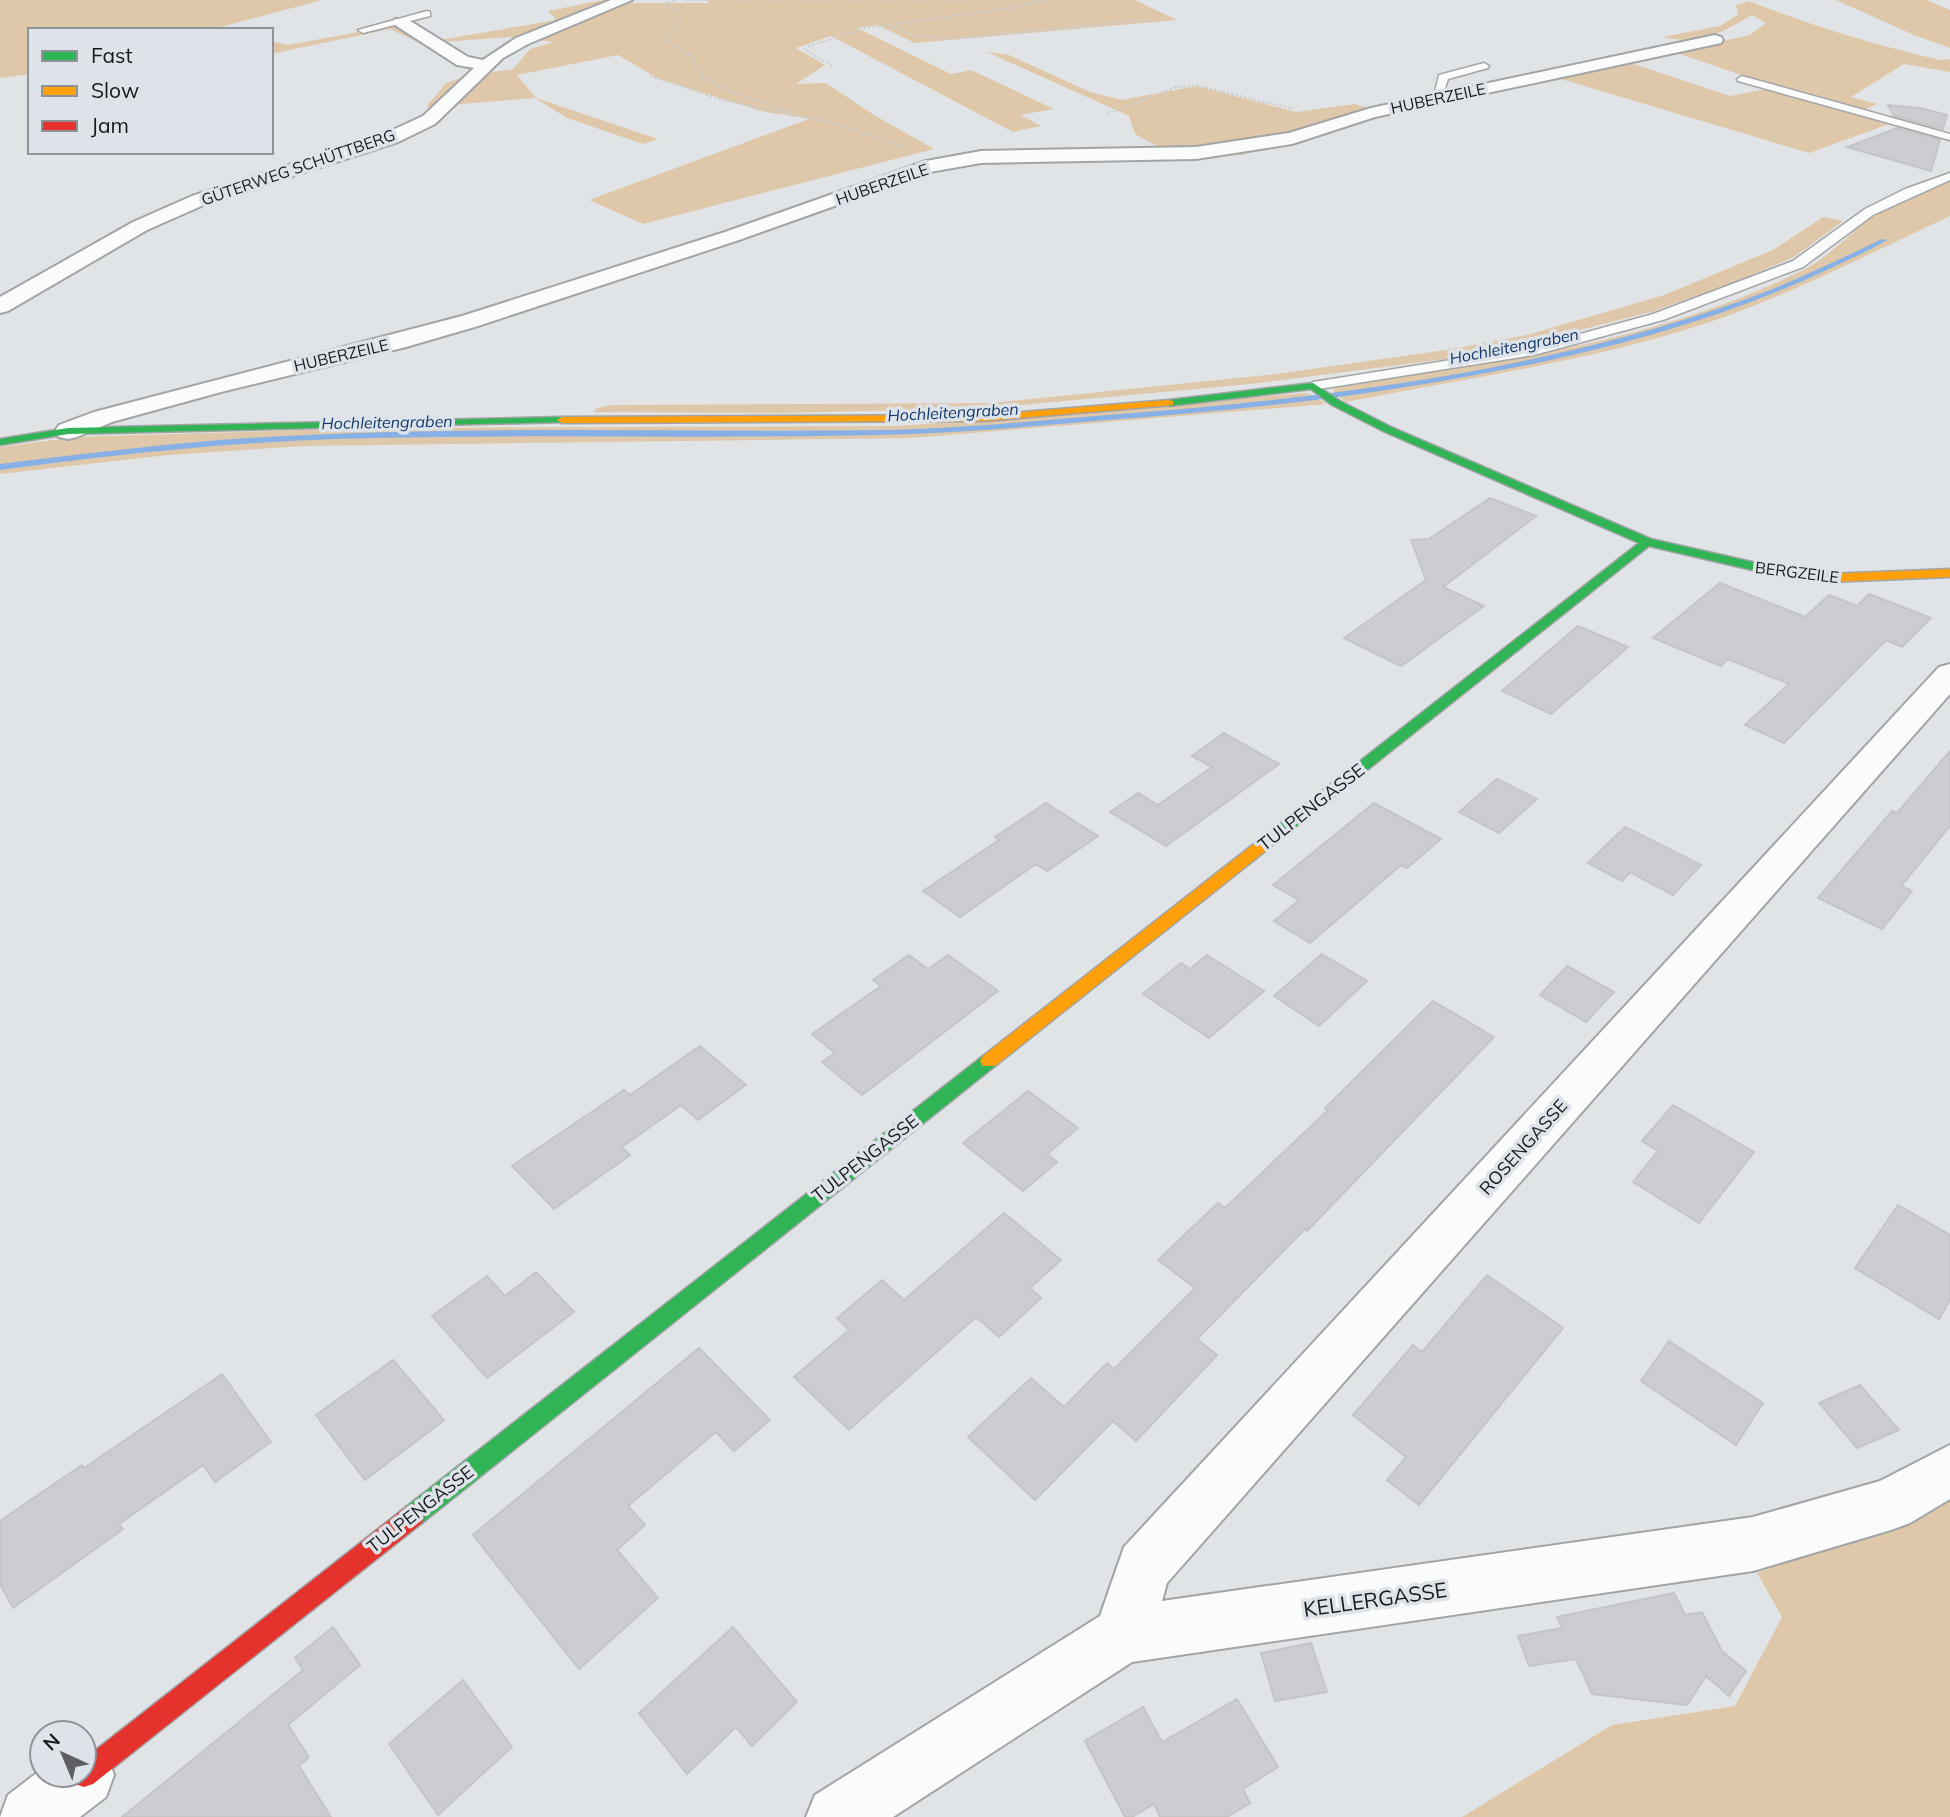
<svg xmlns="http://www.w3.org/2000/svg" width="1950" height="1817" viewBox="0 0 1950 1817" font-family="Mulish,sans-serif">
<rect width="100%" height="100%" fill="#e1e4e7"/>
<path fill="#dfc8a9" d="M 0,0 L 322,0 L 217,28 L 223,30 L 30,30 L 30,74 L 0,78 Z
M 603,0 L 617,0 L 625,3 L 708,3 L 708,0 L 1135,0 L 1177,20 L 915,43 L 877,25 L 857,28 L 951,74 L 971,70 L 1054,109 L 1020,115 L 1041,126 L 1013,132 L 831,36 L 796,48 L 825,65 L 796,84 L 826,83 L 874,115 L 934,149 L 643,224 L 589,200 L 809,119 L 761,111 L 659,79 L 618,55 L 517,75 L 536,98 L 658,139 L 643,144 L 567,118 L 535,98 L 426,107 L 446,83 L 469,75 L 513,69 L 530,49 L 554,42 L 510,37 L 429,43 L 441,53 L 390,29 L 271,54 L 271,41 L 288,45 L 396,25 L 428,42 L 556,20 L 548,11 Z
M 1836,0 L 1927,0 L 1950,10 L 1950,48 L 1914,35 Z
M 1749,1 C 1812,26 1874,45 1940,60 L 1950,59 L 1950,72 L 1904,64 L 1851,97 L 1877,104 L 1855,114 L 1889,124 L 1809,153 L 1554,77 L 1634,64 L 1730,96 L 1776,87 L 1674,52 L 1750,35 L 1766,23 L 1752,15 C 1721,34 1698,45 1662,37 L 1720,26 L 1738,15 L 1736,5 Z
M 987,52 L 1009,55 L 1090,92 L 1122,100 L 1196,86 L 1296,112 L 1355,104 L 1387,114 L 1242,155 L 1178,158 L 1135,134 L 1129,116 Z
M 1950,182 L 1950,216 C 1864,256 1779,301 1688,329 C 1577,363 1459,380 1346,402 L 1334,393 L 1334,388 L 1342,385 C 1499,362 1662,341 1805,269 C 1827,258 1845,238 1864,223 C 1888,203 1921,194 1950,182 Z
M 1823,217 L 1843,221 L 1794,257 L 1735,282 L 1654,311 L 1514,347 L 1447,359 L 1251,384 L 989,408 L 784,413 L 593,412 L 597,408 L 610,405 L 992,403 L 1276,374 L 1446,350 L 1527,335 L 1664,295 L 1773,250 Z
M 1307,393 L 1327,404 L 911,438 L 304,446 L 168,455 L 0,474 L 0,447 L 76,437 L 374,428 L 899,426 Z
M 1950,1489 L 1950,1817 L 1462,1817 L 1612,1725 L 1735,1706 L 1782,1617 L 1757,1573 Z"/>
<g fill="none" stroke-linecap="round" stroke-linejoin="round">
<path fill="#87b0e7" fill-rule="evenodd" d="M 1882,239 L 1887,240 C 1869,251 1847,260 1827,270 C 1711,324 1585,356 1459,378 C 1339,400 1217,412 1096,421 C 1035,426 974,432 913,434 C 721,440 528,433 335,439 C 223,443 112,455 0,470 L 0,464 C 73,455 146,446 219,440 C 443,424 667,433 891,430 C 967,428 1044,420 1120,414 C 1327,398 1535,372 1732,304 C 1784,287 1833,262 1882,239 Z"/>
</g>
<path fill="#cbcdd0" stroke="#c3c5c7" stroke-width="2" d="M 1888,105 L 1920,108 L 1947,115 L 1943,129 L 1894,116 Z
M 1897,128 L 1940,140 L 1931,171 L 1847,147 Z
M 1490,498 L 1536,516 L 1443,587 L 1484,606 L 1401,666 L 1344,638 L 1426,580 L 1411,540 L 1429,539 Z
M 1720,583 L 1805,617 L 1829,595 L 1857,606 L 1869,594 L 1931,618 L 1902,647 L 1886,640 L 1784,743 L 1745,725 L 1789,684 L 1728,659 L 1721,666 L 1653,638 Z
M 1578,626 L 1628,647 L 1551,714 L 1502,691 Z
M 1224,733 L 1279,764 L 1166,846 L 1110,812 L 1138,793 L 1158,805 L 1212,767 L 1192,756 Z
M 1950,751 L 1950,826 L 1901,886 L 1912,891 L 1882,929 L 1818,898 L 1892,811 L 1897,813 Z
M 1497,779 L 1537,799 L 1499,833 L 1459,812 Z
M 1046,803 L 1098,836 L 1047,871 L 1036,864 L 960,917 L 923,891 L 999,840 L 995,837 Z
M 1374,803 L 1441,839 L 1407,868 L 1401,865 L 1310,943 L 1274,921 L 1299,900 L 1273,885 Z
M 1625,827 L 1701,865 L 1673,895 L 1630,872 L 1622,881 L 1588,863 Z
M 1322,954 L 1367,981 L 1319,1026 L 1274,996 Z
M 909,955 L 928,969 L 948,955 L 998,991 L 862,1095 L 822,1062 L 835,1053 L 812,1034 L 881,986 L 873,980 Z
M 1207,955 L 1264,991 L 1209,1038 L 1143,994 L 1181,963 L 1190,969 Z
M 1567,966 L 1614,992 L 1586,1022 L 1540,995 Z
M 1433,1001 L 1494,1037 L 1307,1231 L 1305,1229 L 1197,1339 L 1217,1355 L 1136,1441 L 1113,1421 L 1035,1500 L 968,1437 L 1031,1378 L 1064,1407 L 1107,1363 L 1114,1369 L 1195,1288 L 1158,1260 L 1218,1203 L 1225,1208 L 1328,1110 L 1325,1108 Z
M 700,1046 L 746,1085 L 698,1120 L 681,1105 L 622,1147 L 630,1155 L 554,1209 L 512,1166 L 624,1090 L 630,1095 Z
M 1028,1091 L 1078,1128 L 1047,1154 L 1057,1162 L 1023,1191 L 963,1143 Z
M 1673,1105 L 1754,1152 L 1699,1223 L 1633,1182 L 1658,1151 L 1642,1141 Z
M 1898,1205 L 1950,1235 L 1950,1300 L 1939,1319 L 1855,1268 Z
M 1004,1213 L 1061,1260 L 1030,1288 L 1041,1298 L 999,1337 L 976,1317 L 849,1430 L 794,1377 L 849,1330 L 837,1318 L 882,1280 L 904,1300 Z
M 536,1272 L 574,1312 L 487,1378 L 432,1316 L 487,1276 L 505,1296 Z
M 1487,1275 L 1563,1328 L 1419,1505 L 1387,1480 L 1406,1457 L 1353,1415 L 1413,1345 L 1422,1352 Z
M 1669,1341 L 1763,1403 L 1736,1445 L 1641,1381 Z
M 699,1348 L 770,1420 L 734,1451 L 716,1432 L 628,1506 L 645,1525 L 617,1550 L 658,1598 L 579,1669 L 473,1535 Z
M 393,1360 L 444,1420 L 365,1480 L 316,1415 Z
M 222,1374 L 271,1442 L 215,1482 L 203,1465 L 119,1524 L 123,1529 L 13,1608 L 0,1584 L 0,1521 L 82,1465 L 84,1468 Z
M 1860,1385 L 1899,1430 L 1857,1448 L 1819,1403 Z
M 1674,1593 L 1685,1615 L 1702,1612 L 1722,1651 L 1746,1671 L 1729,1696 L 1706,1676 L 1687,1705 L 1592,1694 L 1576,1659 L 1529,1666 L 1518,1636 L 1562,1628 L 1557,1617 Z
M 333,1627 L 360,1665 L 288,1725 L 309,1757 L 299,1766 L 331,1817 L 122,1817 L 303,1670 L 295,1658 Z
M 733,1627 L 797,1702 L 752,1746 L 736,1727 L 687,1774 L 639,1713 Z
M 1311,1643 L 1327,1692 L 1275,1701 L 1261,1653 Z
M 463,1680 L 512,1747 L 438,1815 L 389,1744 Z
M 1237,1699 L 1278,1767 L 1243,1789 L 1250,1803 L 1227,1817 L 1160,1817 L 1154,1804 L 1132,1817 L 1125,1817 L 1085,1741 L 1143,1707 L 1162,1742 Z"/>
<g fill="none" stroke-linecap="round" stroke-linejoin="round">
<g stroke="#a2a4a6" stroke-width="3">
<path id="lane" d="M 427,11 L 430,12 L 430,16 L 363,33 L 358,30 Z
M 1484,63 L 1489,66 L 1488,68 L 1448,79 L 1442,98 L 1433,100 L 1439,75 Z
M 1742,76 L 1950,134 L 1950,140 L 1738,81 L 1737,79 Z
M 1950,173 L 1950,180 L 1873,215 L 1803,267 L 1663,320 L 1534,355 L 1313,390 L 1306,386 L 1313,382 L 1533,347 L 1653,314 L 1793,261 L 1865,209 L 1905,189 Z"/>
</g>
<g stroke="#a2a4a6" stroke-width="4">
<path id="street" d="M 611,0 L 632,0 L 528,44 L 503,58 L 435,124 L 398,142 L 206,204 L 147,230 L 8,311 L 0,313 L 0,297 L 133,222 L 192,196 L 384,134 L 423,116 L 474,68 L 457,65 L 395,25 L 393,22 L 395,19 L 407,19 L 468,57 L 483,60 L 516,38 Z
M 1715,35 L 1721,37 L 1723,40 L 1721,43 L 1375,117 L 1292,144 L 1196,159 L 981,163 L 930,172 L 739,240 L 478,326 L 406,347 L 221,392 L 112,422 L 77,437 L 68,439 L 59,437 L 55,431 L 59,425 L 94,412 L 462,316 L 725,232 L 926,161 L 981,151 L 1196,147 L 1289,133 L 1371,108 Z
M 1950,664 L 1950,694 L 1167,1583 L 1162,1601 L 1753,1517 L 1880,1481 L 1950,1445 L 1950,1499 L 1910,1523 L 1891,1530 L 1753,1571 L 1132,1662 L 893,1817 L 806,1817 L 815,1795 L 1100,1616 L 1124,1547 L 1939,667 Z
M 84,1745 L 106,1753 L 114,1775 L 106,1797 L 80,1817 L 0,1817 L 8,1795 L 42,1769 L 42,1775 L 84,1775 Z"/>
</g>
<g stroke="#a2a4a6" stroke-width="3">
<path id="fast" d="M 1313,383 L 1340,401 L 1393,428 L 1651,539 L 1761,564 L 1767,568 L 1761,572 L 1649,546 L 1269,848 L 1259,848 L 1256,844 L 1259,840 L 1639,543 L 1385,432 L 1332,405 L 1311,389 L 1169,406 L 1164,403 L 1169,400 Z
M 562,417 L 566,418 L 566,422 L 68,434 L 0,445 L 0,439 L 68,428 Z
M 989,1054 L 995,1056 L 998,1061 L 995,1066 L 422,1523 L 414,1526 L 406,1523 L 403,1515 L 406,1507 L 983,1056 Z"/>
</g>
<g stroke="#a2a4a6" stroke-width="3">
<path id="slow" d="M 1169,400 L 1173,401 L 1173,405 L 985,421 L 562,423 L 557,420 L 562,417 L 985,415 Z
M 1761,564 L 1828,574 L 1950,569 L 1950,577 L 1828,582 L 1757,571 L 1757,565 Z
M 1264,839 L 1269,840 L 1272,844 L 1269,848 L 995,1066 L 983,1066 L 980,1061 L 983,1056 L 1259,840 Z"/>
</g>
<g stroke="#a2a4a6" stroke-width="3">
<path id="jam" d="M 414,1504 L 422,1507 L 425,1515 L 422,1523 L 93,1784 L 84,1787 L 75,1784 L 72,1775 L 84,1775 L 84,1759 L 406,1507 Z"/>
</g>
<path stroke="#cdcdce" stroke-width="2" stroke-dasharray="2.5 2" stroke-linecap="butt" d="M 674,0 L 664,4 L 677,10 L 678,24 L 667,35 L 667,41 L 692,56 L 701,77 L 727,90 L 791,112
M 686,0 L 963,0
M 886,24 L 914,36 L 953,39 L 1152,19
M 832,66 L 805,50 L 807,47 L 865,28 L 1011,8 L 1047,0
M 650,76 L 723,100 L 841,125 L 905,148
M 1107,114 L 1176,87 L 1195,85 L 1294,109"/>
<use href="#lane" fill="#fafbfb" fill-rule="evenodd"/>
<use href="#street" fill="#fafbfb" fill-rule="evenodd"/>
<use href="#fast" fill="#30b455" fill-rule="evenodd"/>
<use href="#slow" fill="#ff9f0a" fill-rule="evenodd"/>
<use href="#jam" fill="#e5322d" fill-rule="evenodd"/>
</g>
<g text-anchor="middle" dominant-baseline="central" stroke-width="7" stroke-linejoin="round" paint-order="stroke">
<g font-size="16" fill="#18191c" stroke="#dee3ea">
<text transform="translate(1438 98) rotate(-12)">HUBERZEILE</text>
<text transform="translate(298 167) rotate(-19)">GÜTERWEG SCHÜTTBERG</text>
<text transform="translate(882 184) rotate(-19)">HUBERZEILE</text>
<text transform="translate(341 355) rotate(-13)">HUBERZEILE</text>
<text transform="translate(1797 572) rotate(7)">BERGZEILE</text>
</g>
<g font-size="16" font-style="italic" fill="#123a6b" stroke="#dee3ea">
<text transform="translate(1514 346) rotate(-11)">Hochleitengraben</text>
<text transform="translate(953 412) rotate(-3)">Hochleitengraben</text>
<text transform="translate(387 422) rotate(-1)">Hochleitengraben</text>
</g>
<g font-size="18" fill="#18191c" stroke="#dee3ea">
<text transform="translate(1311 807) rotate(-38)">TULPENGASSE</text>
<text transform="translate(1523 1147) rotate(-48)">ROSENGASSE</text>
<text transform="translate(865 1158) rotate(-38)">TULPENGASSE</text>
<text transform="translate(420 1509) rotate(-38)">TULPENGASSE</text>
</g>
<g font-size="21" fill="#18191c" stroke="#dee3ea">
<text transform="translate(1375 1599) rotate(-8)">KELLERGASSE</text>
</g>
</g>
<rect x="28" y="28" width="245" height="126" fill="#dee3ea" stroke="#8f9298" stroke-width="2"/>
<rect x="42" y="51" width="35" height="10" fill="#30b455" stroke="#8f9298" stroke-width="2"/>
<text x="91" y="63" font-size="21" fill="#18191c">Fast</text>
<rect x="42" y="86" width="35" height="10" fill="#ff9f0a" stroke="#8f9298" stroke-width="2"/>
<text x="91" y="98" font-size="21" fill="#18191c">Slow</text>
<rect x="42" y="121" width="35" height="10" fill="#e5322d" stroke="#8f9298" stroke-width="2"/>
<text x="91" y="133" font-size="21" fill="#18191c">Jam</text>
<g transform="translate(63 1754) rotate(316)"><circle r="33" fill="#dee3ea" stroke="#8f9298" stroke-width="2"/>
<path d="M0-5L12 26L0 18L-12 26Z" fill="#5e6063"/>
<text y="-10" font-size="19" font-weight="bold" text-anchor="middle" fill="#18191c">N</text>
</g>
</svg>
